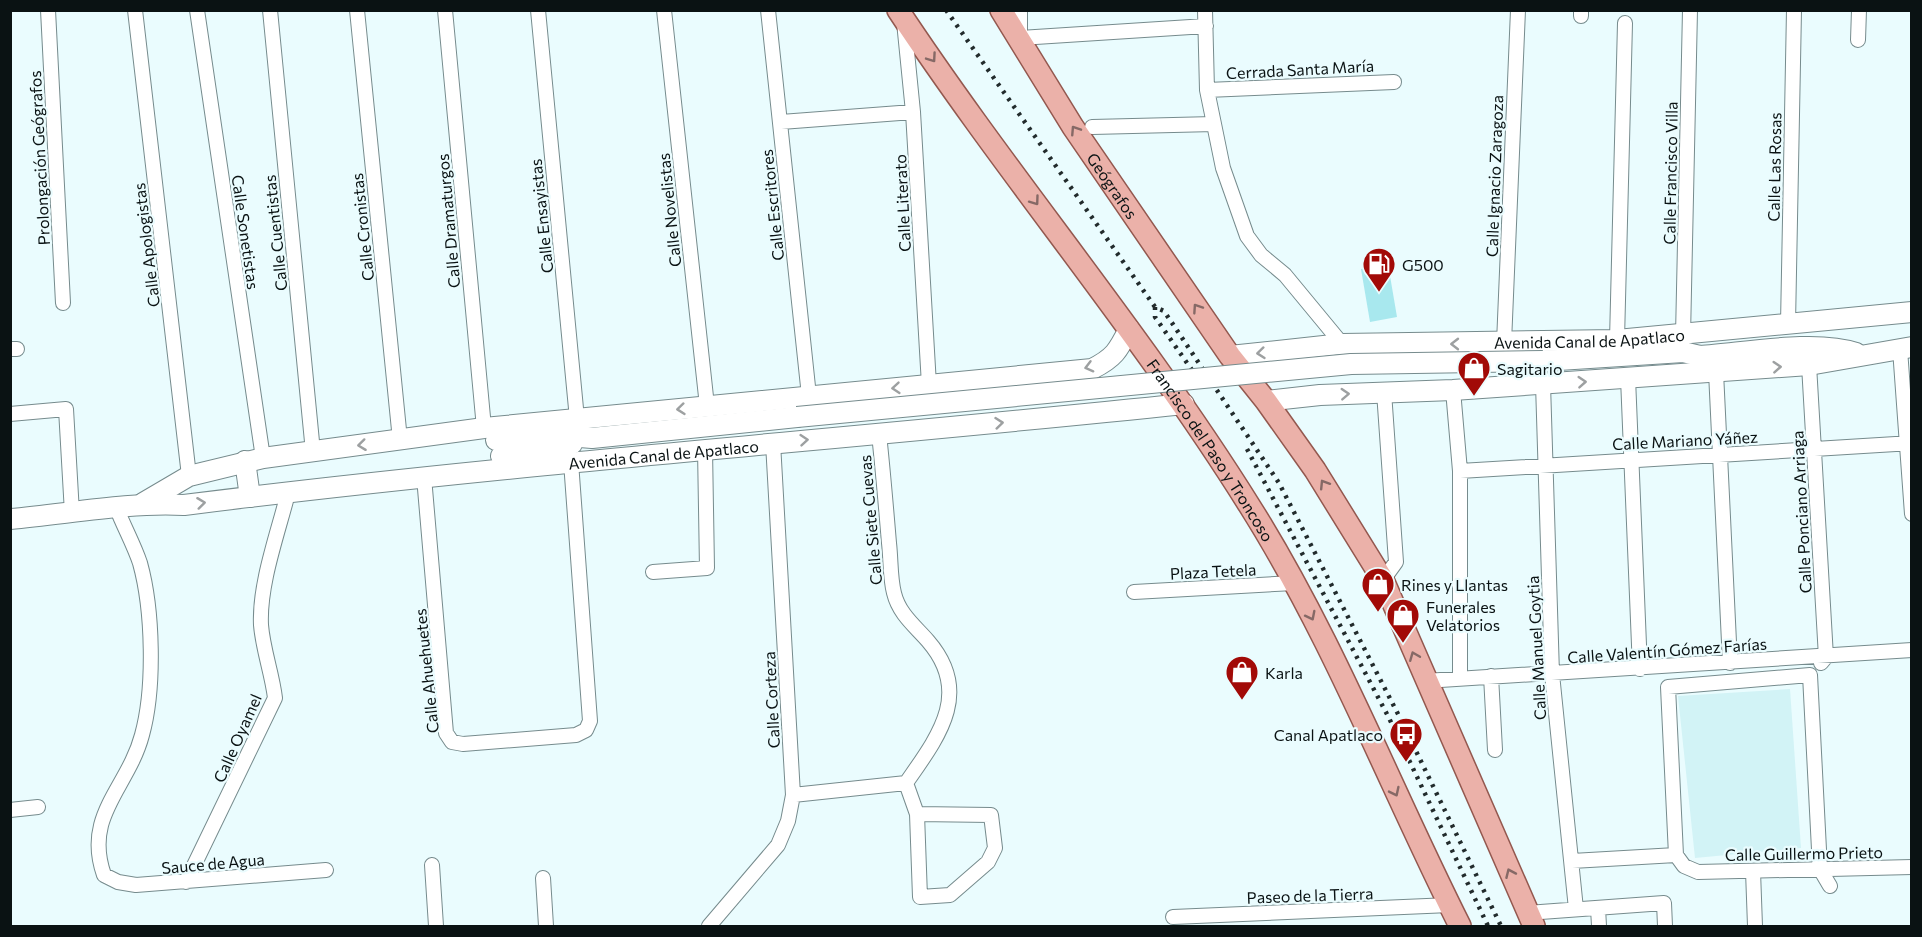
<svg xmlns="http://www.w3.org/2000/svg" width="1922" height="937" viewBox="0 0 1922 937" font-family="Commissioner,sans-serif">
<rect width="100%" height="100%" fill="#eafcfe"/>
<path fill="#d2f3f6" d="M 1790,689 L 1801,848 L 1695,858 L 1678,696 Z"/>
<path fill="#a8e8ee" d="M 1388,264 L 1397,317 L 1370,322 L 1361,269 Z"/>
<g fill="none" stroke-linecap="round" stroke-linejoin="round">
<g stroke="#768b8d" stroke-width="16">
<path id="street" d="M 48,10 L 63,303
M 135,10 L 189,476
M 197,10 L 263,458
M 270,10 L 313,452
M 357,10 L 400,440
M 445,10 L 484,428
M 538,10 L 577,419
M 664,10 L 707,406
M 768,10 L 809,396
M 1020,10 L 1020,38 L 1206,26
M 1205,10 L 1207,90 L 1214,124 L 1223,168 L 1247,236 L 1261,255 L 1285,275 L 1342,344
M 1581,16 L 1581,10
M 904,22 L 913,112 L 929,385
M 1858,40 L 1859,10
M 1207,90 L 1394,82
M 781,122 L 913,112
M 1092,127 L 1214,124
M 1788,324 L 1794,10
M 1683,336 L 1690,10
M 1617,340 L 1625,23
M 1504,343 L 1518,10
M 10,349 L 17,349
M 1900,349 L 1912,514
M 1809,365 L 1826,657 L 1821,663
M 1716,372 L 1730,663
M 1628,378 L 1640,669
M 1543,384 L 1552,674 L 1576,909
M 1453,390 L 1460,471 L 1460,678
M 10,414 L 66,409 L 72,513
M 1460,471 L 1912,443
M 424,477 L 446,733 L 452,742 L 463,744 L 576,735 L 586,730 L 590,721 L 571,462
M 117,509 C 124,527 134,545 140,563 C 153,610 155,688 142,735 C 128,788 83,815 104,875 L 118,882 L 136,885 L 326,870
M 653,572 L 707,568 L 705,449
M 1383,580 L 1396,562 L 1384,392
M 1134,592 L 1294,583
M 1810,675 L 1668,687 L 1676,855 L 1684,866 L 1698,872 L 1912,867
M 1810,675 L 1820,869 L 1830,886
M 1491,676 L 1495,750
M 1425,681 L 1912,650
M 906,783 L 917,814 L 920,897 L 950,895 L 988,862 L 995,848 L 991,815 L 917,814
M 793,795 L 906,783 C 938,737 973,693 928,641 C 915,626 899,614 894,593 C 890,578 891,560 889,543 C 886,507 883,471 879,434
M 10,810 L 38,807
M 1572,861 L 1676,855
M 432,865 L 436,926
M 1753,871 L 1755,926
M 543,878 L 546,926
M 186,882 L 275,698 C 272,673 263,650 261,625 C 259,584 278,533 288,493
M 1598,908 L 1599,926
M 1527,913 L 1664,903 L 1665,926
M 1173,917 L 1450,905
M 709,926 L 778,845 L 788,821 L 793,795 L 773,443"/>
</g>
<g stroke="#768b8d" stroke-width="22">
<g id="secondary">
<path id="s1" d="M 1230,356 L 1342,344 L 1617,340 L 1912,312"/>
<path d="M 1543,361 L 1683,352 L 1700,356 C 1744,353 1816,339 1856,353"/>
<path d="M 1266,401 L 1320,395 L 1453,390 L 1809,365 L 1912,347"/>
<path d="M 496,440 L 556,435 L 592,438 L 797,417"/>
<path d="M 501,456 L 572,444"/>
<path d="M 245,461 L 250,497"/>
<path d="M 143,503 L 189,476 L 263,458 L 484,428 L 1092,369 C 1114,358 1118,351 1129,329"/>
<path id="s2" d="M 10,519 C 68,514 127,502 184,505 C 517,463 851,439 1184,404"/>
</g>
</g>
<g stroke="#93584f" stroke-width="24">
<g id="primary">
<path id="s3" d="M 898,10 C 1010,179 1142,334 1249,505 C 1333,638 1390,787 1460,926"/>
<path id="s4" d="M 1001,10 L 1073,127 L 1230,356 L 1266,401 L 1315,470 L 1383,580 L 1534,926"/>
</g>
</g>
<use href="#street" stroke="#fff" stroke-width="14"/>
<use href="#secondary" stroke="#fff" stroke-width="20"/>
<use href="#primary" stroke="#ebb1a9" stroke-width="21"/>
<path stroke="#222b2c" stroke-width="4.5" stroke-dasharray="3 6" stroke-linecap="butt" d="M 946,10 L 1155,307 L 1164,311 L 1279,483 L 1398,714 L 1501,926
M 1155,307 L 1155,317 L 1201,383
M 1247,449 L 1389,718 L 1488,926"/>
<g stroke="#768b8d" stroke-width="22" stroke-linecap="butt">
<path id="secondary-bridge" d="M 797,417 L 1351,364 L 1543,361"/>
</g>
<use href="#secondary-bridge" stroke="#fff" stroke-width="20"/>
</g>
<defs><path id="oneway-chevron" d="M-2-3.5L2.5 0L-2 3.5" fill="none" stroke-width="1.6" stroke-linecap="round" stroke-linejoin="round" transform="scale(1.5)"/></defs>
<g stroke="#866966">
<use href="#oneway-chevron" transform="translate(932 58) rotate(55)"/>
<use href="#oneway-chevron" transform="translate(1075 130) rotate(-123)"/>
<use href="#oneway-chevron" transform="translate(1035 201) rotate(54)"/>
<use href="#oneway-chevron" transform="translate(1197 308) rotate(-124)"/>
<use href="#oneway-chevron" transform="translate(1324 484) rotate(-122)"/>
<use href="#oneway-chevron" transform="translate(1311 616) rotate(63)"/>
<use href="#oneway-chevron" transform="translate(1414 656) rotate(-112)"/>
<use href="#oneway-chevron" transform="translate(1395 792) rotate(64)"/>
<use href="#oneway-chevron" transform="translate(1510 873) rotate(-114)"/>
</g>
<g stroke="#9da0a1">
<use href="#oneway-chevron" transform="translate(1455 344) rotate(180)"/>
<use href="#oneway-chevron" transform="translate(1261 353) rotate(174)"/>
<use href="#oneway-chevron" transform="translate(1089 367) rotate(165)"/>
<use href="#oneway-chevron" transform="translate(1777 367) rotate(-4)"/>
<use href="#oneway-chevron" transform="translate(1582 382) rotate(-4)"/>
<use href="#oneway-chevron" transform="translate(896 388) rotate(175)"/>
<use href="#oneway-chevron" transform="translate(1345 394) rotate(-3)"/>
<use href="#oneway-chevron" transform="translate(681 409) rotate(174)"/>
<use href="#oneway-chevron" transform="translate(999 423) rotate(-6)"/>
<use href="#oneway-chevron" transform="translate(804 440) rotate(-5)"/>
<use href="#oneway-chevron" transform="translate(362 445) rotate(173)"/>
<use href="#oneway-chevron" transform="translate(201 503) rotate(-7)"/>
</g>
<defs>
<g id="fuel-pin" transform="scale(1.725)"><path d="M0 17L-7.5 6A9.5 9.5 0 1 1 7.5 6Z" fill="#a20a07" stroke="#eafcfe"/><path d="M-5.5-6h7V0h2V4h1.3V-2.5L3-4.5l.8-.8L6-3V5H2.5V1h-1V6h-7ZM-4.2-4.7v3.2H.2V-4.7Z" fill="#fff"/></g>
<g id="shop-pin" transform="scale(1.725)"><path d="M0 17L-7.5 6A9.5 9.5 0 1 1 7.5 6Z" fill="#a20a07" stroke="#eafcfe"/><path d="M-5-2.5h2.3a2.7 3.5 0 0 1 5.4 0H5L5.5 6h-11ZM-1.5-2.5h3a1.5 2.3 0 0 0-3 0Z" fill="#fff"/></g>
<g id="bus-pin" transform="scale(1.725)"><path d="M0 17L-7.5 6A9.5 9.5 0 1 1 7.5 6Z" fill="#a20a07" stroke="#eafcfe"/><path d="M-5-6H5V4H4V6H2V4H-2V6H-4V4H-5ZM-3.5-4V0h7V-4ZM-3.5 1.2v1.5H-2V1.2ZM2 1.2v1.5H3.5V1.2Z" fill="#fff"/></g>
</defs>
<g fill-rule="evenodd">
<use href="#fuel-pin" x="1379" y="264"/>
<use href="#shop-pin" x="1474" y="368"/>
<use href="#shop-pin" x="1378" y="584"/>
<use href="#shop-pin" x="1403" y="615"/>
<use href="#shop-pin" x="1242" y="672"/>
<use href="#bus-pin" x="1406" y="734"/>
</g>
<g text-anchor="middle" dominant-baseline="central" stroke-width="4.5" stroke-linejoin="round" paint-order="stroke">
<g font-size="16" fill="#0a1213" stroke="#eafcfe">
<text transform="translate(1300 69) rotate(-3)">Cerrada Santa María</text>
<text transform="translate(39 158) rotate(-93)">Prolongación Geógrafos</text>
<text transform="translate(1774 167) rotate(-89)">Calle Las Rosas</text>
<text transform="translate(1670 173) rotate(-89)">Calle Francisco Villa</text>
<text transform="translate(1494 176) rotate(-88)">Calle Ignacio Zaragoza</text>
<text stroke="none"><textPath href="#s4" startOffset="208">Geógrafos</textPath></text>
<text transform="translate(902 203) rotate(-93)">Calle Literato</text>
<text transform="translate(772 205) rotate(-96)">Calle Escritores</text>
<text transform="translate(669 210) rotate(-96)">Calle Novelistas</text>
<text transform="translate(541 216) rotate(-96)">Calle Ensayistas</text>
<text transform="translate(448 221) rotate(-95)">Calle Dramaturgos</text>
<text transform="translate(362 227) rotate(-96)">Calle Cronistas</text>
<text transform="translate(246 232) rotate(82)">Calle Sonetistas</text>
<text transform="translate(275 233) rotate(-96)">Calle Cuentistas</text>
<text transform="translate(146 245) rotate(-97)">Calle Apologistas</text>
<text stroke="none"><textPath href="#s1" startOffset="360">Avenida Canal de Apatlaco</textPath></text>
<text transform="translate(1685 440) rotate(-3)">Calle Mariano Yáñez</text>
<text stroke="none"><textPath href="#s3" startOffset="540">Francisco del Paso y Troncoso</textPath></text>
<text stroke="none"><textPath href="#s2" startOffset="657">Avenida Canal de Apatlaco</textPath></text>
<text transform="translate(1801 512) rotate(-93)">Calle Ponciano Arriaga</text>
<text transform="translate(870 520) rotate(-95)">Calle Siete Cuevas</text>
<text transform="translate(1213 571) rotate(-3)">Plaza Tetela</text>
<text transform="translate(1536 648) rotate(-93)">Calle Manuel Goytia</text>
<text transform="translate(1667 650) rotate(-4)">Calle Valentín Gómez Farías</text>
<text transform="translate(426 671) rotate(-96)">Calle Ahuehuetes</text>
<text transform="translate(771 700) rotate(-93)">Calle Corteza</text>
<text transform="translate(237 738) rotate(-66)">Calle Oyamel</text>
<text transform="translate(1804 853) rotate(-1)">Calle Guillermo Prieto</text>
<text transform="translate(213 863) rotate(-5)">Sauce de Agua</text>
<text transform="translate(1310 895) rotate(-2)">Paseo de la Tierra</text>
</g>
<g font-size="16" fill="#0a1213" stroke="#eafcfe" text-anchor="start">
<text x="1402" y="264">G500</text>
<text x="1497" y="368">Sagitario</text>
<text x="1401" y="584">Rines y Llantas</text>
<text x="1426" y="606">Funerales<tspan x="1426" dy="18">Velatorios</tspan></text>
<text x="1265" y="672">Karla</text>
<text x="1383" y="734" text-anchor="end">Canal Apatlaco</text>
</g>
</g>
<rect width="1922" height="937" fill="none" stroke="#0a1213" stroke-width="24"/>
</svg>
